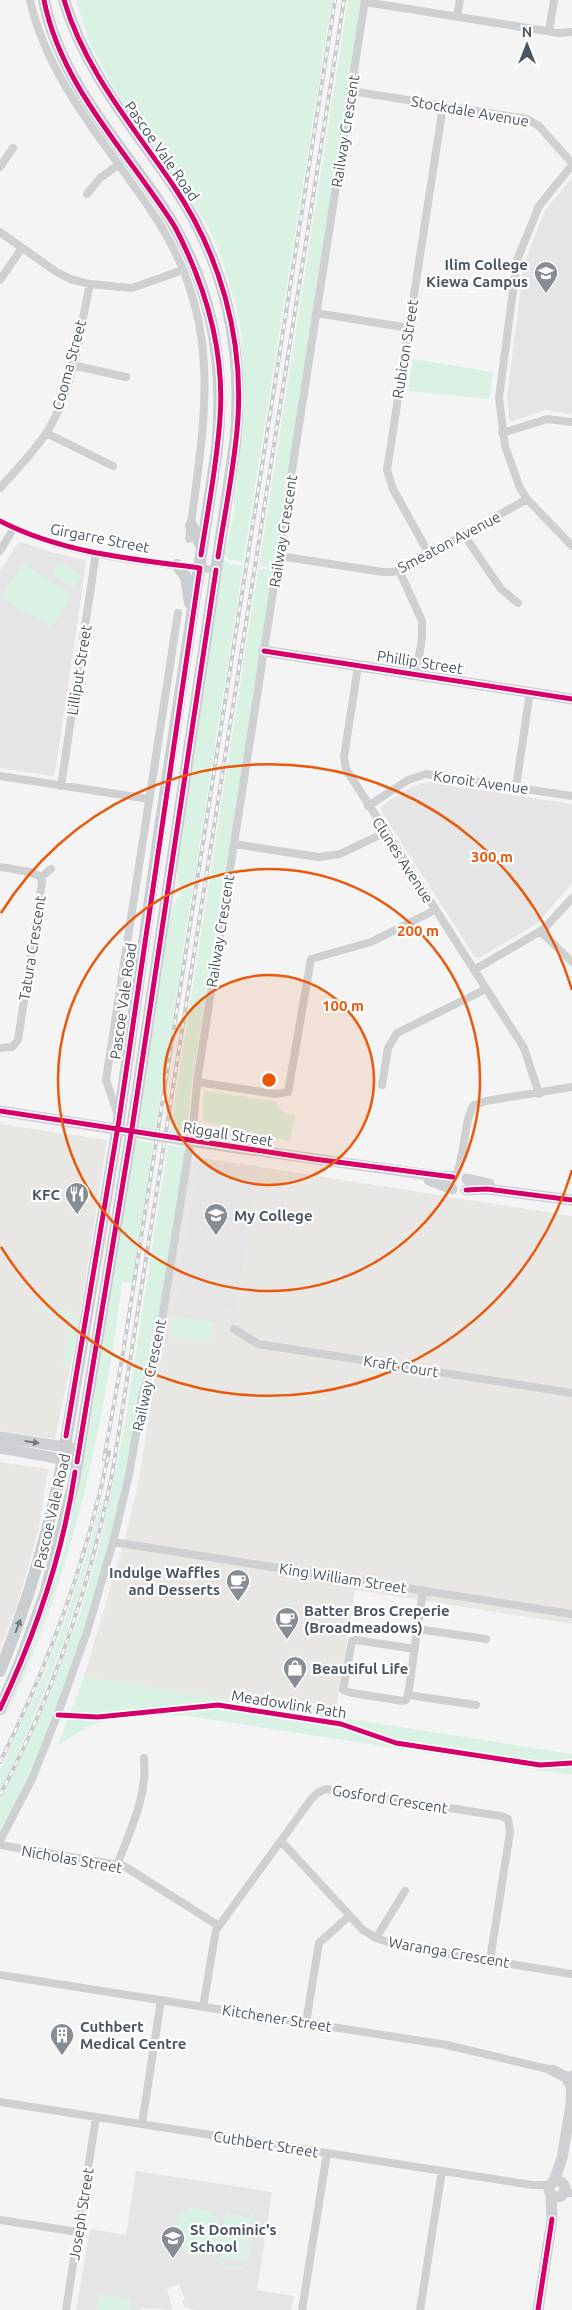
<svg xmlns="http://www.w3.org/2000/svg" width="572" height="2310" viewBox="0 0 572 2310" font-family="Ubuntu,sans-serif">
<rect width="100%" height="100%" fill="#f4f4f4"/>
<path fill="#e8e7e3" d="M 0,1124 L 107,1140 L 77,1335 L 55,1439 L 0,1431 Z
M 190,1156 L 572,1216 L 572,1624 L 355,1590 L 335,1717 L 84,1677 L 126,1535 L 139,1479 Z
M 0,1462 L 48,1469 L 39,1528 L 18,1603 L 0,1649 Z"/>
<path fill="#e6e5e6" d="M 572,178 L 572,414 L 545,410 L 512,421 L 509,419 L 507,396 L 524,264 L 545,210 Z
M 22,542 L 50,552 L 84,560 L 86,564 L 55,773 L 52,776 L 0,768 L 0,571 L 18,543 Z
M 428,782 L 572,804 L 572,883 L 538,923 L 479,958 L 475,957 L 381,811 L 382,806 L 413,786 Z
M 206,1162 L 258,1166 L 235,1309 L 223,1308 L 213,1322 L 174,1316 L 197,1165 L 205,1165 Z
M 136,2171 L 272,2192 L 257,2290 L 294,2296 L 291,2310 L 195,2310 L 185,2307 L 182,2301 L 185,2299 L 179,2284 L 167,2289 L 173,2310 L 141,2308 L 140,2310 L 76,2310 L 90,2229 L 126,2235 Z"/>
<path fill="#d9f2e3" fill-rule="evenodd" d="M 76,0 L 332,0 L 243,562 L 231,560 L 224,556 L 235,512 L 233,492 L 244,405 L 241,333 L 235,301 L 218,248 L 206,223 L 114,88 L 90,43 Z
M 348,0 L 361,0 L 273,568 L 259,565 Z
M 413,359 L 493,372 L 489,399 L 408,391 Z
M 223,559 L 230,564 L 243,566 L 155,1130 L 138,1127 L 170,915 L 176,899 L 179,899 L 181,886 L 178,885 L 177,867 Z
M 59,562 L 82,576 L 74,589 L 52,574 Z
M 23,563 L 72,594 L 51,628 L 2,597 Z
M 265,569 L 273,570 L 191,1089 L 187,1135 L 170,1132 L 258,570 Z
M 205,1091 L 275,1101 L 282,1112 L 295,1115 L 290,1141 L 203,1121 L 203,1094 Z
M 135,1140 L 153,1143 L 132,1283 L 122,1282 C 103,1436 69,1588 0,1728 L 36,1640 L 57,1575 L 72,1518 L 89,1432 Z
M 168,1145 L 185,1148 L 154,1347 L 142,1383 L 124,1477 L 108,1545 L 88,1617 L 48,1729 L 24,1787 L 0,1833 L 0,1801 L 50,1694 L 83,1605 L 101,1540 L 124,1429 Z
M 36,1307 L 68,1311 L 76,1318 C 78,1327 73,1362 68,1368 L 58,1367 L 63,1367 L 70,1321 L 65,1320 L 66,1315 L 34,1310 Z
M 174,1316 L 213,1322 L 210,1343 L 171,1337 Z
M 102,1499 L 104,1499 C 82,1601 46,1697 0,1790 L 0,1770 L 39,1686 L 67,1615 L 86,1557 Z
M 84,1677 L 572,1754 L 572,1775 L 188,1716 C 162,1715 135,1713 110,1719 C 92,1723 74,1735 58,1745 Z
M 233,2207 L 250,2209 L 255,2216 L 248,2262 C 244,2272 233,2269 224,2267 L 219,2259 L 226,2213 ZM 235,2208 L 250,2211 L 253,2217 L 246,2262 L 240,2267 L 225,2265 L 221,2260 L 228,2214 L 230,2210 Z
M173 2232a24 24 0 1 1 48 0a24 24 0 1 1-48 0Z
M 229,2214 L 252,2218 L 245,2262 L 222,2258 Z
M 99,2294 L 131,2299 L 129,2310 L 97,2310 Z"/>
<g fill="none" stroke-linecap="round" stroke-linejoin="round">
<path stroke="#ced0d2" stroke-width="8" d="M 30,0 C 49,84 110,147 156,218 C 226,326 204,421 189,539
M 365,2 L 559,33 L 572,32
M 457,17 L 460,0
M 549,31 L 554,0
M 351,91 L 527,119 L 539,126 L 572,163
M 572,165 L 539,206 L 517,260 L 499,398 L 505,446 L 520,488 L 527,499 L 572,546
M 0,167 L 13,148
M 87,194 L 100,178 L 118,165
M 0,232 L 55,271 L 70,279 L 90,284 L 132,288 L 183,270
M 0,280 L 22,248
M 316,313 L 409,328
M 72,365 L 126,377
M 46,433 L 113,466
M 502,433 L 547,419 L 572,422
M 0,488 C 16,470 34,452 47,432 C 74,389 79,333 90,284
M 0,521 C 66,556 143,561 216,570
M 464,535 L 501,589 L 518,603
M 0,551 L 14,528
M 429,554 L 393,489 L 387,470 L 443,106
M 279,556 L 383,572 L 394,572 L 464,535 L 527,499
M 399,570 L 422,621 L 422,638 L 416,675
M 358,666 L 344,757 L 346,769 L 524,1048 L 539,1094
M 0,776 L 149,799
M 61,786 L 96,553
M 516,787 L 530,692
M 368,806 L 408,780 L 426,774 L 572,796
M 234,844 L 318,857 L 340,854 L 386,832
M 0,867 L 30,872 L 41,877 L 42,882 L 18,1040 L 12,1047 L 0,1048
M 41,877 L 51,869
M 540,931 L 572,962
M 474,970 L 544,929 L 572,898
M 197,1082 L 275,1094 L 288,1092 L 311,959 L 371,942 L 435,910
M 382,1085 L 388,1048 L 397,1033 L 486,989
M 118,1115 L 106,1080 L 178,613
M 456,1175 C 465,1156 464,1118 474,1105 L 486,1101 L 572,1087
M 234,1329 L 258,1344 L 572,1393
M 113,1542 L 572,1614
M 417,1629 L 486,1639
M 415,1649 L 356,1640 L 352,1641 L 343,1690 L 352,1693 L 403,1701 L 406,1700 L 408,1695 L 423,1590
M 408,1695 L 476,1705
M 0,1841 L 32,1779 L 57,1716 L 88,1629 L 113,1542 L 129,1475 L 143,1393 L 158,1345 L 194,1117 L 197,1082 L 365,0
M 281,1841 L 363,1930 L 376,1938 L 400,1946 L 572,1974
M 0,1845 L 124,1866 L 219,1926
M 117,1865 C 130,1831 148,1795 144,1758
M 376,1938 L 405,1891
M 0,1975 L 447,2045 L 552,2070
M 203,2007 L 216,1930 L 312,1798 L 319,1792 L 326,1789 L 501,1816 L 508,1819 L 510,1832 L 490,1960
M 306,2023 L 319,1943 L 349,1916
M 0,2102 L 532,2185 L 549,2185
M 142,2124 L 161,2000
M 564,2193 L 572,2193
M 0,2220 L 78,2232
M 66,2310 L 96,2117
M 302,2310 L 327,2153
M 420,2310 L 442,2171"/>
<path stroke="#ced0d4" stroke-width="11" d="M 264,651 L 572,699
M 0,1111 L 96,1126
M 209,1144 L 437,1176 L 453,1177
M 467,1179 L 489,1184
M 429,1180 L 452,1189
M 466,1190 L 487,1189 L 572,1200
M 0,1437 L 78,1449
M 0,1448 L 72,1461
M 552,2070 L 566,2077 L 571,2086
M 571,2102 L 572,2076
M549 2189a8 8 0 1 1 16 0a8 8 0 1 1-16 0Z
M 554,2181 L 562,2158 L 572,2099
M 538,2310 L 552,2219 L 551,2195"/>
<path stroke="#caced1" stroke-width="12" d="M 191,525 L 202,547
M 177,565 L 186,577 L 190,603
M 0,1671 C 28,1602 49,1532 63,1459 L 119,1120 L 160,828 L 217,449 C 226,359 211,279 160,203 C 116,139 59,78 44,0
M 0,1709 L 19,1665 L 45,1594 L 74,1482 L 133,1122 L 235,444 C 245,351 226,262 173,185 C 132,126 85,70 64,0"/>
<g stroke="#c9cacc" stroke-width="4">
<path id="rail" d="M 104,1459 L 123,1353 L 335,0
M 0,1762 C 49,1664 87,1559 109,1452
M 0,1795 C 54,1693 91,1583 113,1469 L 344,0"/>
</g>
<use href="#rail" stroke="#fff" stroke-width="2" stroke-dasharray="5.5" stroke-linecap="butt"/>
<path stroke="#ced0d4" stroke-width="11" d="M 96,1126 L 209,1144"/>
<g stroke="#fff" stroke-width="8">
<path id="cycleway" d="M 44,0 C 61,87 129,154 175,227 C 206,287 225,351 220,418 C 217,464 208,509 201,555
M 64,0 C 85,71 133,126 173,185 C 220,254 243,336 238,418 C 235,465 225,511 218,557
M 0,521 C 62,553 131,559 200,568 L 119,1120 L 66,1436
M 264,651 L 572,699
M 0,1111 L 314,1159 L 453,1177
M 466,1190 L 487,1189 L 572,1200
M 77,1462 L 133,1122 L 216,570
M 0,1709 C 35,1635 63,1553 75,1472
M 58,1715 L 98,1717 L 218,1705 L 341,1724 L 396,1743 L 540,1765 L 572,1763
M 538,2310 L 552,2219"/>
</g>
<use href="#cycleway" stroke="#d6006c" stroke-width="5"/>
</g>
<defs><path id="oneway-solid" d="M-6-.8H1V-3.2L6.5 0L1 3.2V.8H-6Z" transform="scale(1.25)"/></defs>
<use fill="#727b84" href="#oneway-solid" transform="translate(32 1442) rotate(8)"/>
<use fill="#707a83" href="#oneway-solid" transform="translate(18 1626) rotate(-69)"/>
<circle cx="269" cy="1080" r="105" fill="#e8590c" fill-opacity=".12"/>
<g fill="none" stroke="#e8590c" stroke-width="2.5">
<circle cx="269" cy="1080" r="105"/>
<circle cx="269" cy="1080" r="211"/>
<path d="M572 1170A316 316 0 0 1 1 1247M1 913A316 316 0 0 1 572 990"/>
</g>
<defs>
<g id="school-pin" transform="scale(1.25)"><path d="M0 17L-7.5 6A9.5 9.5 0 1 1 7.5 6Z" fill="#868d94" stroke="#fff"/><path d="M0-5L7-2L0 1L-7-2ZM-4 1L0 2.5L4 1V4Q0 6-4 4Z" fill="#fff"/></g>
<g id="restaurant-pin" transform="scale(1.25)"><path d="M0 17L-7.5 6A9.5 9.5 0 1 1 7.5 6Z" fill="#868d94" stroke="#fff"/><path d="M-5-6h1v4h1v-4h1v4h1v-4h1v5L-1.5 .5V6h-2V.5L-5-1ZM5-6V6H3V1.5H1.5Q1.5-4 5-6Z" fill="#fff"/></g>
<g id="cafe-pin" transform="scale(1.25)"><path d="M0 17L-7.5 6A9.5 9.5 0 1 1 7.5 6Z" fill="#868d94" stroke="#fff"/><path d="M-5.5-4.5H6V0H3Q3 3.5 0 3.5H-2.5Q-5.5 3.5-5.5 0ZM3-3.2v2h1.7v-2ZM-6 4.5H4V6H-6Z" fill="#fff"/></g>
<g id="shop-pin" transform="scale(1.25)"><path d="M0 17L-7.5 6A9.5 9.5 0 1 1 7.5 6Z" fill="#868d94" stroke="#fff"/><path d="M-5-2.5h2.3a2.7 3.5 0 0 1 5.4 0H5L5.5 6h-11ZM-1.5-2.5h3a1.5 2.3 0 0 0-3 0Z" fill="#fff"/></g>
<g id="building-pin" transform="scale(1.25)"><path d="M0 17L-7.5 6A9.5 9.5 0 1 1 7.5 6Z" fill="#868d94" stroke="#fff"/><path d="M-4-6H4V6H1V3H-1V6H-4ZM-2.5-4.3h1.7v1.8h-1.7ZM.8-4.3h1.7v1.8H.8ZM-2.5-1h1.7V.8h-1.7ZM.8-1h1.7V.8H.8Z" fill="#fff"/></g>
</defs>
<g fill-rule="evenodd">
<use href="#school-pin" x="546" y="273"/>
<use href="#restaurant-pin" x="77" y="1194"/>
<use href="#school-pin" x="216" y="1215"/>
<use href="#cafe-pin" x="238" y="1581"/>
<use href="#cafe-pin" x="287" y="1619"/>
<use href="#shop-pin" x="295" y="1668"/>
<use href="#building-pin" x="62" y="2035"/>
<use href="#school-pin" x="173" y="2238"/>
</g>
<g text-anchor="middle" dominant-baseline="central" stroke-width="4.5" stroke-linejoin="round" paint-order="stroke">
<g font-size="15" fill="#4a5661" stroke="#fff">
<text transform="translate(470 111) rotate(10)">Stockdale Avenue</text>
<text transform="translate(345 131) rotate(-81)">Railway Crescent</text>
<text transform="translate(162 151) rotate(55)">Pascoe Vale Road</text>
<text transform="translate(405 349) rotate(-81)">Rubicon Street</text>
<text transform="translate(69 365) rotate(-75)">Cooma Street</text>
<text transform="translate(283 531) rotate(-81)">Railway Crescent</text>
<text transform="translate(100 538) rotate(11)">Girgarre Street</text>
<text transform="translate(449 542) rotate(-28)">Smeaton Avenue</text>
<text transform="translate(420 662) rotate(9)">Phillip Street</text>
<text transform="translate(79 670) rotate(-81)">Lilliput Street</text>
<text transform="translate(481 782) rotate(8)">Koroit Avenue</text>
<text transform="translate(403 860) rotate(57)">Clunes Avenue</text>
<text transform="translate(220 931) rotate(-81)">Railway Crescent</text>
<text transform="translate(32 948) rotate(-81)">Tatura Crescent</text>
<text transform="translate(123 1001) rotate(-82)">Pascoe Vale Road</text>
<text transform="translate(228 1134) rotate(9)">Riggall Street</text>
<text transform="translate(401 1366) rotate(9)">Kraft Court</text>
<text transform="translate(149 1375) rotate(-78)">Railway Crescent</text>
<text transform="translate(52 1511) rotate(-77)">Pascoe Vale Road</text>
<text transform="translate(343 1578) rotate(9)">King William Street</text>
<text transform="translate(289 1704) rotate(9)">Meadowlink Path</text>
<text transform="translate(390 1799) rotate(9)">Gosford Crescent</text>
<text transform="translate(72 1859) rotate(10)">Nicholas Street</text>
<text transform="translate(449 1952) rotate(10)">Waranga Crescent</text>
<text transform="translate(277 2018) rotate(9)">Kitchener Street</text>
<text transform="translate(266 2144) rotate(9)">Cuthbert Street</text>
<text transform="translate(81 2214) rotate(-81)">Joseph Street</text>
</g>
<g font-size="15" font-weight="bold" fill="#4a5661" stroke="#fff" text-anchor="start">
<text x="528" y="264" text-anchor="end">Ilim College<tspan x="528" dy="17">Kiewa Campus</tspan></text>
<text x="60" y="1194" text-anchor="end">KFC</text>
<text x="234" y="1215">My College</text>
<text x="220" y="1572" text-anchor="end">Indulge Waffles<tspan x="220" dy="17">and Desserts</tspan></text>
<text x="304" y="1610">Batter Bros Creperie<tspan x="304" dy="17">(Broadmeadows)</tspan></text>
<text x="312" y="1668">Beautiful Life</text>
<text x="80" y="2026">Cuthbert<tspan x="80" dy="17">Medical Centre</tspan></text>
<text x="190" y="2229">St Dominic's<tspan x="190" dy="17">School</tspan></text>
</g>
</g>
<circle cx="269" cy="1080" r="8" fill="#e8590c" stroke="#fff" stroke-width="2.5"/>
<g font-size="15" text-anchor="middle" font-weight="bold" fill="#e8590c" stroke="#fff" stroke-width="4.5" stroke-linejoin="round" paint-order="stroke">
<text x="492" y="862">300 m</text>
<text x="418" y="936">200 m</text>
<text x="343" y="1011">100 m</text>
</g>
<g transform="translate(527 45)" stroke="#ffffff" stroke-width="4" paint-order="stroke">
<path d="M0-4L9 19L0 12L-9 19Z" fill="#4a5661"/>
<text y="-8" font-size="14" font-weight="bold" text-anchor="middle" fill="#4a5661">N</text>
</g>
</svg>
